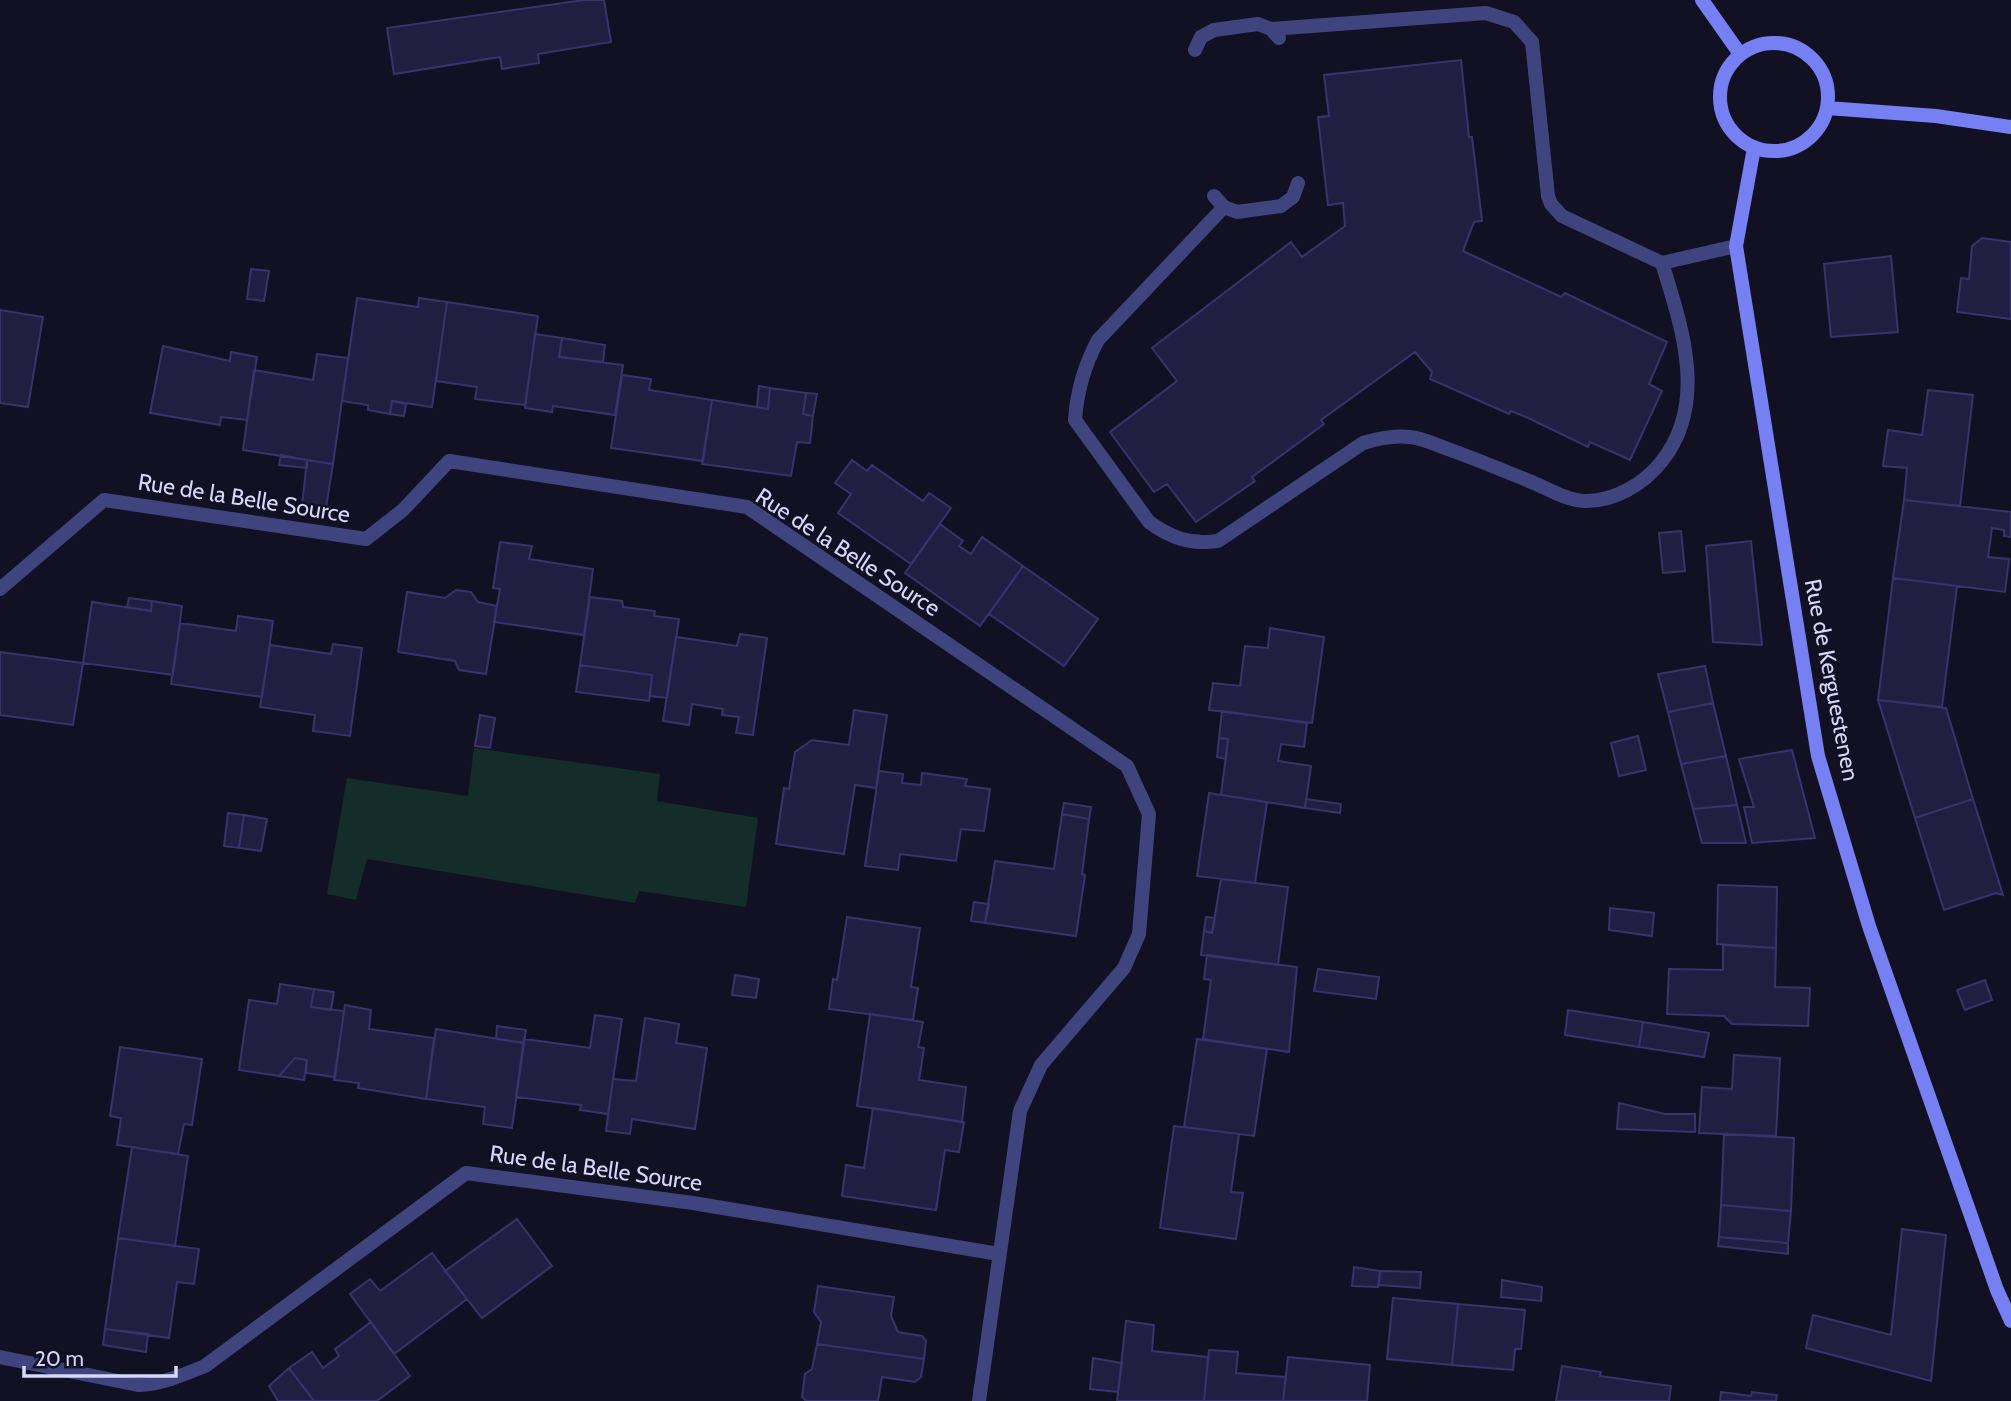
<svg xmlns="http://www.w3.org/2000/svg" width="2011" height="1401" viewBox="0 0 2011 1401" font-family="Cabin,sans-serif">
<rect width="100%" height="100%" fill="#121123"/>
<path fill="#142d29" d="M 474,748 L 660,774 L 657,801 L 758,818 L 746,907 L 639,891 L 635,903 L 367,859 L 356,900 L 327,894 L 347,778 L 468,796 Z"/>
<path fill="#221e42" stroke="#38336c" stroke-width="2" d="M 584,0 L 604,0 L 611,42 L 538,54 L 539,63 L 502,69 L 500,57 L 394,74 L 387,28 Z
M 1461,60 L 1469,137 L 1472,137 L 1482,221 L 1474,222 L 1463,251 L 1561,297 L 1565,293 L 1667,342 L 1649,384 L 1662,391 L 1630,460 L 1590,442 L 1588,447 L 1526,417 L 1511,411 L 1509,414 L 1430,379 L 1432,372 L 1415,352 L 1321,420 L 1324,424 L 1252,477 L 1255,481 L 1196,522 L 1167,484 L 1154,492 L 1110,432 L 1177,381 L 1152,348 L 1291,242 L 1302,257 L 1345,226 L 1343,203 L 1328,205 L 1318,117 L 1329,116 L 1324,75 Z
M 1982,238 L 2011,242 L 2011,319 L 1957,312 L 1961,278 L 1969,279 L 1972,246 Z
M 1891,256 L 1898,332 L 1831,337 L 1824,264 Z
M 251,269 L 269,271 L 264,301 L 247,299 Z
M 357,298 L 418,307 L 419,298 L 447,302 L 432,407 L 392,401 L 390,414 L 368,410 L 368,405 L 342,401 Z
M 447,302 L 538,316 L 525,405 L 475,399 L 477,387 L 436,381 Z
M 0,310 L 43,317 L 28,407 L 0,403 Z
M 535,334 L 562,338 L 559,357 L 623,365 L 615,415 L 553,406 L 552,412 L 525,408 Z
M 562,338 L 605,345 L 603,362 L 559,357 Z
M 163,346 L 230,361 L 231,352 L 257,357 L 247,420 L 221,417 L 220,425 L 150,413 Z
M 317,354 L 348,358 L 333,464 L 243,450 L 254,370 L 313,380 Z
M 622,375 L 651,379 L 649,390 L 712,400 L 703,461 L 611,448 Z
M 759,386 L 770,388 L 768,409 L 757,407 Z
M 770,388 L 806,393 L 803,414 L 813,416 L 810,443 L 797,442 L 791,476 L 702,464 L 712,400 L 768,409 Z
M 1928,390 L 1973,395 L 1960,506 L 1904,500 L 1907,468 L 1883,466 L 1888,430 L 1922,435 Z
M 806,393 L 817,394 L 813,416 L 803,414 Z
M 392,401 L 406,404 L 404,416 L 390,414 Z
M 281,455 L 307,460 L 307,468 L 279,465 Z
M 307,460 L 333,464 L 326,508 L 302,505 Z
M 852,460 L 867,471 L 872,465 L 923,501 L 929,493 L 951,508 L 911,564 L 838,513 L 851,494 L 835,483 Z
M 1904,500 L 2011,512 L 2011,537 L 2004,536 L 2004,530 L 1992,528 L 1988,557 L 2009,559 L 2005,592 L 1893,578 Z
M 940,524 L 963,541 L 959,546 L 971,554 L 982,537 L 1023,566 L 980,626 L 905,573 Z
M 1681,531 L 1685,571 L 1663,573 L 1659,533 Z
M 1751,541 L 1762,645 L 1713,642 L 1706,546 Z
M 500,542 L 532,546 L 529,559 L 593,569 L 584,635 L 494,622 L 500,589 L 493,588 Z
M 1023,566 L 1098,619 L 1064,666 L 989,614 Z
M 1893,578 L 1957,586 L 1942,707 L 1878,700 Z
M 456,590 L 471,592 L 478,602 L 497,606 L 486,674 L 459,670 L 455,661 L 398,652 L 407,592 L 445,598 Z
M 590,597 L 622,601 L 623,607 L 655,611 L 654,616 L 679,619 L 667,698 L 650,696 L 652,675 L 580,665 Z
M 129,598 L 152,601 L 151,611 L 127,607 Z
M 152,601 L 182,606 L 173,675 L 83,663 L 92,602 L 151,611 Z
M 238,616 L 273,621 L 262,697 L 171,684 L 180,623 L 236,631 Z
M 1270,628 L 1324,637 L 1312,723 L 1209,710 L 1213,683 L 1240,686 L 1245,646 L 1268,648 Z
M 740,634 L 767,638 L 753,735 L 736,733 L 739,717 L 722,715 L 723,709 L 692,704 L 689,725 L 663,721 L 676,637 L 737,646 Z
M 333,644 L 362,648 L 350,736 L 313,731 L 315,715 L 260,707 L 270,645 L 331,654 Z
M 0,652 L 83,663 L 73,725 L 0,715 Z
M 580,665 L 652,675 L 649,701 L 576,692 Z
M 1705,666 L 1713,703 L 1668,712 L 1658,674 Z
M 1878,700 L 1946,708 L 1973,799 L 1915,818 Z
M 1713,703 L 1726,756 L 1681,764 L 1668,712 Z
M 854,710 L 887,715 L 876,788 L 855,785 L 844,854 L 776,844 L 784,788 L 789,789 L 795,752 L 812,740 L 849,745 Z
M 1222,711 L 1307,723 L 1304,747 L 1281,744 L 1278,761 L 1311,766 L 1305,808 L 1221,795 L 1228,739 L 1219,738 Z
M 480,715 L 495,718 L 490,748 L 475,746 Z
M 1638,736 L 1646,770 L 1619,776 L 1611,743 Z
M 1219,738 L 1228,739 L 1226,759 L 1217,757 Z
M 1792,750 L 1815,838 L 1752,843 L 1744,807 L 1754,807 L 1739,759 Z
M 1726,756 L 1737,805 L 1693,809 L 1681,764 Z
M 879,771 L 903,774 L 902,783 L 921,785 L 922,773 L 967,779 L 965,786 L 990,789 L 984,831 L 961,829 L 956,861 L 900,854 L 898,870 L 865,866 Z
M 1209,793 L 1267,802 L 1255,883 L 1197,876 Z
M 1306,799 L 1341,804 L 1340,813 L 1305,808 Z
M 1973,799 L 2003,895 L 1996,893 L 1944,910 L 1915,818 Z
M 1064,803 L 1091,807 L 1089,819 L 1062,814 Z
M 1737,805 L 1746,843 L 1702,843 L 1693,809 Z
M 228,813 L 244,815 L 239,848 L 224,846 Z
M 1062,814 L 1089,819 L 1082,874 L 1085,875 L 1076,936 L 985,923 L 995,861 L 1054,869 Z
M 244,815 L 267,819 L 261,851 L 239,848 Z
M 1221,879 L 1288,887 L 1278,965 L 1201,955 L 1204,931 L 1212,933 Z
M 1718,885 L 1777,887 L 1776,948 L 1717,944 Z
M 974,902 L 989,904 L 985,923 L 971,921 Z
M 1610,908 L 1654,913 L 1652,936 L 1609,930 Z
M 847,917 L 920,928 L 911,987 L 918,988 L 913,1020 L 829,1009 L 833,979 L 837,980 Z
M 1206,917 L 1215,918 L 1212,933 L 1204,931 Z
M 1723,945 L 1776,948 L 1775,987 L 1810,988 L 1808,1026 L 1732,1024 L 1724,1016 L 1667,1014 L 1669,969 L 1723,970 Z
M 1207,955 L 1297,967 L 1289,1052 L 1203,1039 L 1211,980 L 1204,979 Z
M 1318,969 L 1379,977 L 1376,999 L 1314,991 Z
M 735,975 L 759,979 L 756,998 L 732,995 Z
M 1985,980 L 1992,1000 L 1965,1010 L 1957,990 Z
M 280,984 L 314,989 L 311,1007 L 344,1011 L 335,1077 L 306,1073 L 307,1060 L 295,1058 L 279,1076 L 239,1070 L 249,1000 L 277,1004 Z
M 314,989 L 334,992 L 331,1010 L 311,1007 Z
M 345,1005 L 371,1010 L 369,1029 L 434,1038 L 426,1099 L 358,1088 L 359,1083 L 334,1080 Z
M 1568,1010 L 1643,1022 L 1639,1047 L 1565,1035 Z
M 870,1014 L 923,1022 L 918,1047 L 924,1048 L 919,1080 L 966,1087 L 962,1122 L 857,1106 Z
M 595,1015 L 622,1019 L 608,1114 L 580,1110 L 581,1105 L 516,1097 L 524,1039 L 590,1048 Z
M 645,1018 L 679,1024 L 676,1043 L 707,1048 L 695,1129 L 632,1119 L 630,1134 L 606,1131 L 613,1079 L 636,1081 Z
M 1643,1022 L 1709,1033 L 1704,1057 L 1639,1047 Z
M 497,1026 L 526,1030 L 524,1043 L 496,1039 Z
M 436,1029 L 524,1043 L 512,1128 L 483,1124 L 485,1107 L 426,1099 Z
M 1197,1039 L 1267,1049 L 1254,1136 L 1184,1127 Z
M 120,1047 L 202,1059 L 192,1125 L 184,1124 L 178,1154 L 117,1145 L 121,1118 L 110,1116 Z
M 1734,1055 L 1780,1058 L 1776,1136 L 1699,1133 L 1702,1087 L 1732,1089 Z
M 295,1058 L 307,1060 L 304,1080 L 279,1076 Z
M 1619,1103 L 1665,1114 L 1695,1114 L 1695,1132 L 1617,1129 Z
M 873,1108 L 964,1122 L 959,1152 L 945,1150 L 936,1210 L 842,1196 L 846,1165 L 864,1168 Z
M 1174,1126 L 1239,1134 L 1231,1192 L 1243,1193 L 1236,1239 L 1160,1228 Z
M 1724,1134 L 1794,1138 L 1791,1211 L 1721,1205 Z
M 132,1147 L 188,1156 L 175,1246 L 118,1238 Z
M 1721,1205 L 1791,1211 L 1788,1243 L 1719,1237 Z
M 517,1219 L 552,1266 L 482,1318 L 445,1271 Z
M 1902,1229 L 1946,1235 L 1931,1381 L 1806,1348 L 1813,1315 L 1891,1335 Z
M 1719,1237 L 1788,1243 L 1788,1254 L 1718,1246 Z
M 118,1238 L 199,1249 L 194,1284 L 177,1282 L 169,1338 L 105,1329 Z
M 432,1253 L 467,1299 L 394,1354 L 350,1294 L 370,1279 L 380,1291 Z
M 1354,1267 L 1380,1271 L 1378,1287 L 1352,1286 Z
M 1380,1271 L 1421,1272 L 1420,1288 L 1379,1285 Z
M 1502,1280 L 1542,1287 L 1541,1301 L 1501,1297 Z
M 818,1286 L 894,1297 L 891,1316 L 898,1332 L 922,1336 L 926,1341 L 924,1359 L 817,1344 L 821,1322 L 814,1312 Z
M 1393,1298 L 1458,1304 L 1452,1365 L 1387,1359 Z
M 1458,1304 L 1525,1310 L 1521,1349 L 1515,1349 L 1513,1370 L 1452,1365 Z
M 1126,1321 L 1154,1325 L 1152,1351 L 1208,1357 L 1204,1401 L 1117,1401 Z
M 371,1322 L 410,1376 L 377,1401 L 314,1401 L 289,1368 L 312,1352 L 323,1368 L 339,1356 L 335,1349 Z
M 105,1329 L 148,1334 L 146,1352 L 103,1345 Z
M 817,1344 L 924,1359 L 921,1377 L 915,1382 L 882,1377 L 878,1401 L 806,1401 L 802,1397 L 805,1374 L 812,1369 Z
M 1209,1350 L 1238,1352 L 1236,1373 L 1286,1377 L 1283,1401 L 1204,1401 Z
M 1288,1357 L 1370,1365 L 1367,1401 L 1283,1401 Z
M 1093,1358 L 1122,1363 L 1118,1392 L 1090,1389 Z
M 1562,1366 L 1601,1372 L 1600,1376 L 1671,1386 L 1669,1401 L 1556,1401 Z
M 289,1368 L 314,1401 L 278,1401 L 269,1386 Z
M 1721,1392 L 1751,1396 L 1752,1392 L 1777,1395 L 1776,1401 L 1720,1401 Z"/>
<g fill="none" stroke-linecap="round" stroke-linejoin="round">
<path stroke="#40447e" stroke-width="14" d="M 1271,29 L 1486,13 L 1514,22 L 1532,42 L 1548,196 L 1551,204 L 1562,216 L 1662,263 L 1736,246
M 1195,50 L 1201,37 L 1214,30 L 1258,24 L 1271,29 L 1279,38
M 1214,196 L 1224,207 L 1237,212 L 1281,206 L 1293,197 L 1298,183
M 1224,207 L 1098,340 C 1084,366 1077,391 1075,420 L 1149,522 C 1171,538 1191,545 1218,541 L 1363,443 C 1379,438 1394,435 1410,437 C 1422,438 1434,444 1445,448 C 1476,459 1505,471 1534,483 C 1550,490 1567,500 1584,501 C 1614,502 1644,484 1662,461 C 1708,403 1682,327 1662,263"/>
<path stroke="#40447e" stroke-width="14" d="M 0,589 L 104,500 L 366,539 L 403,510 L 449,461 L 747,507 L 1127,766 L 1149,814 L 1139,934 L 1124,968 L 1041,1065 L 1020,1111 L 979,1401
M 0,1357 L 138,1385 C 162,1384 183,1375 205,1366 L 466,1173 L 693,1203 L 999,1254"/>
<path stroke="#7780f2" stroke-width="14" d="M 1702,0 L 1740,54
M1720 97a54 54 0 1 1 108 0a54 54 0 1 1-108 0Z
M 1827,108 L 1936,116 L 2011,127
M 1754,148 L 1736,246 L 1818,756 L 1869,926 L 1997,1290 L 2011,1321"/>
</g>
<g text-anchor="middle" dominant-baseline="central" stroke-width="5" stroke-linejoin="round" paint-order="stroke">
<g font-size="23" fill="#d7d7fb" stroke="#121123">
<text transform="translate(244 498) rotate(9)">Rue de la Belle Source</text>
<text transform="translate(848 552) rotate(33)">Rue de la Belle Source</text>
<text transform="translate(1832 680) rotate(79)">Rue de Kerguestenen</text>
<text transform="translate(596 1168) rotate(8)">Rue de la Belle Source</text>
</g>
</g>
<path d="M24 1366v10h152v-10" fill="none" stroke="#d7d7fb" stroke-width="3.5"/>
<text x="35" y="1366" font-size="21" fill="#d7d7fb" stroke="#121123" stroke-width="5" paint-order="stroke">20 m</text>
</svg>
